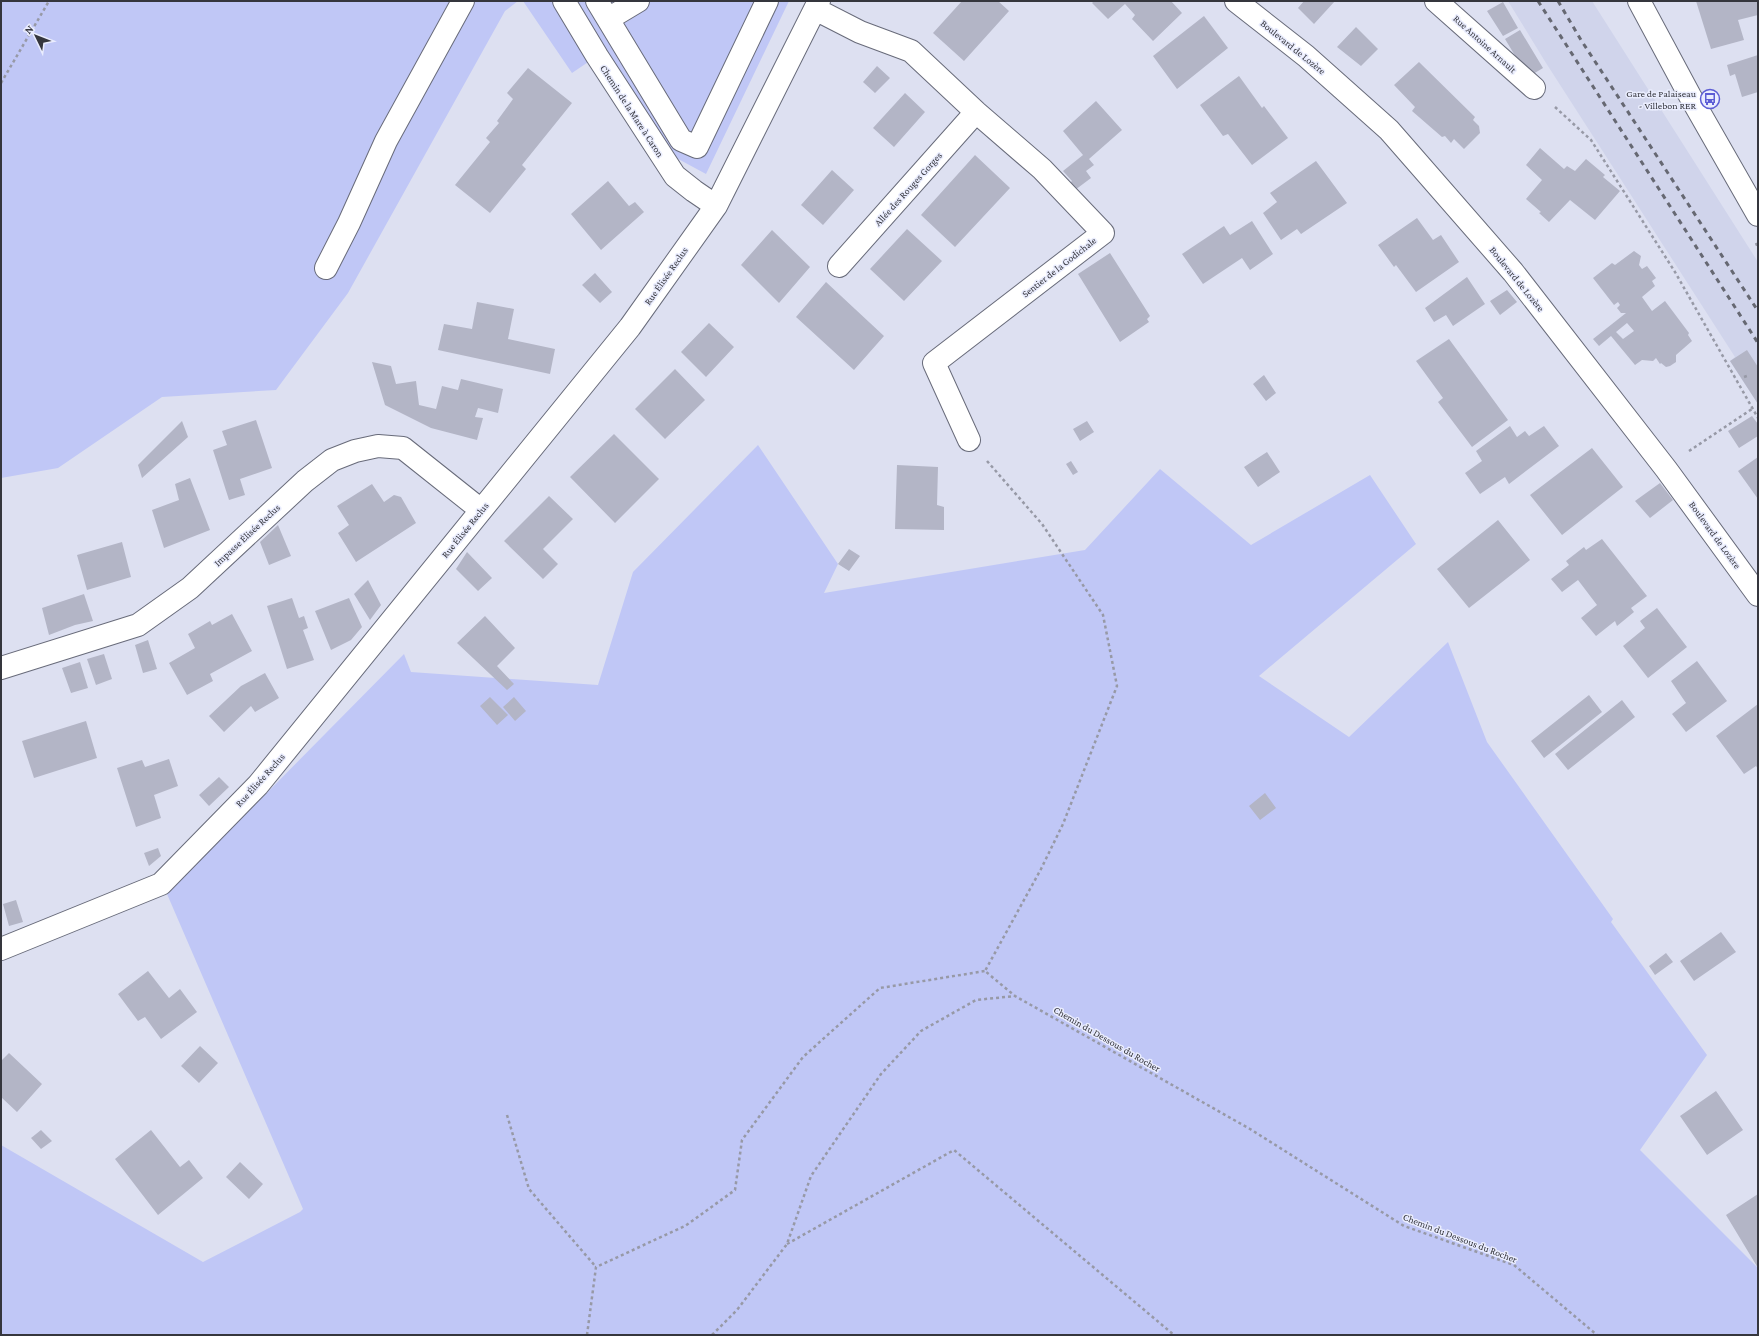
<svg xmlns="http://www.w3.org/2000/svg" width="1759" height="1336" viewBox="0 0 1759 1336" font-family="'Crimson Pro',serif">
<rect width="100%" height="100%" fill="#dde0f1"/>
<path fill="#d0d4eb" d="M 1508,1 L 1592,1 L 1758,262 L 1758,404 L 1730,361 L 1735,357 L 1546,63 Z"/>
<path fill="#c0c7f6" d="M 1,1 L 518,1 L 505,11 L 348,293 L 276,390 L 162,397 L 58,468 L 1,478 Z
M 523,1 L 789,1 L 706,174 L 669,154 L 606,50 L 572,73 Z
M 758,445 L 838,564 L 824,593 L 1085,550 L 1160,469 L 1251,545 L 1370,475 L 1416,544 L 1259,676 L 1349,737 L 1448,642 L 1487,742 L 1613,919 L 1611,922 L 1707,1055 L 1640,1150 L 1758,1268 L 1758,1335 L 1,1335 L 1,1145 L 203,1262 L 300,1212 L 303,1209 L 167,894 L 404,654 L 411,672 L 598,685 L 633,572 Z"/>
<path fill="#b3b5c6" fill-rule="evenodd" d="M 962,1 L 998,1 L 1009,11 L 964,61 L 933,33 Z
M 1094,1 L 1171,1 L 1182,13 L 1153,41 L 1132,19 L 1135,15 L 1125,4 L 1108,19 L 1092,3 Z
M 1304,1 L 1335,1 L 1314,24 L 1298,8 Z
M 1696,1 L 1758,1 L 1758,15 L 1738,20 L 1744,40 L 1711,49 Z
M 1503,2 L 1518,28 L 1503,36 L 1487,11 Z
M 1204,16 L 1228,48 L 1177,89 L 1153,56 Z
M 1356,27 L 1378,49 L 1361,66 L 1337,47 Z
M 1520,30 L 1543,68 L 1528,77 L 1505,39 Z
M 1758,55 L 1758,92 L 1742,97 L 1735,74 L 1730,76 L 1727,65 Z
M 1419,62 L 1475,117 L 1473,120 L 1479,126 L 1480,133 L 1464,149 L 1454,139 L 1451,143 L 1445,136 L 1442,137 L 1412,111 L 1415,107 L 1394,85 Z
M 877,66 L 890,78 L 875,93 L 863,82 Z
M 528,68 L 572,103 L 522,165 L 526,169 L 490,213 L 455,185 L 490,142 L 486,138 L 499,123 L 497,121 L 513,99 L 507,93 Z
M 1239,76 L 1262,108 L 1264,106 L 1288,138 L 1252,165 L 1228,134 L 1223,136 L 1200,105 Z
M 905,93 L 925,112 L 894,147 L 873,128 Z
M 1096,101 L 1122,130 L 1089,159 L 1094,165 L 1086,171 L 1091,178 L 1075,190 L 1069,184 L 1072,181 L 1063,171 L 1083,155 L 1063,131 Z
M 1540,148 L 1564,169 L 1567,166 L 1575,171 L 1586,159 L 1605,175 L 1603,177 L 1620,191 L 1595,220 L 1570,200 L 1549,222 L 1539,213 L 1541,212 L 1526,199 L 1542,180 L 1526,165 Z
M 975,155 L 1010,188 L 955,247 L 921,215 Z
M 1316,161 L 1347,203 L 1301,234 L 1297,229 L 1281,240 L 1263,213 L 1277,202 L 1270,193 Z
M 832,170 L 854,190 L 823,225 L 801,205 Z
M 608,181 L 629,206 L 635,202 L 644,212 L 601,250 L 571,214 Z
M 1417,218 L 1433,240 L 1441,235 L 1459,262 L 1416,292 L 1396,265 L 1394,267 L 1378,245 Z
M 1252,221 L 1273,254 L 1250,270 L 1242,258 L 1203,284 L 1182,254 L 1224,226 L 1230,235 Z
M 907,229 L 942,261 L 904,301 L 870,269 Z
M 772,230 L 810,267 L 779,303 L 741,265 Z
M 1634,251 L 1641,256 L 1639,265 L 1642,269 L 1647,266 L 1656,278 L 1652,281 L 1655,286 L 1642,297 L 1652,311 L 1665,301 L 1689,333 L 1688,335 L 1692,341 L 1676,355 L 1676,362 L 1670,366 L 1666,367 L 1661,363 L 1660,364 L 1656,358 L 1653,361 L 1642,360 L 1635,365 L 1611,336 L 1599,346 L 1593,339 L 1626,313 L 1621,313 L 1617,308 L 1620,305 L 1618,302 L 1614,305 L 1593,278 L 1612,263 L 1615,265 ZM 1627,323 L 1634,331 L 1623,339 L 1616,332 Z
M 1110,253 L 1150,316 L 1147,319 L 1149,322 L 1120,342 L 1078,274 Z
M 595,273 L 612,292 L 600,303 L 582,285 Z
M 1467,277 L 1485,304 L 1453,326 L 1446,315 L 1434,322 L 1425,308 Z
M 826,282 L 884,336 L 854,370 L 796,317 Z
M 1507,290 L 1517,302 L 1500,315 L 1490,301 Z
M 477,302 L 514,309 L 508,339 L 555,349 L 550,374 L 438,350 L 444,324 L 472,329 Z
M 709,323 L 734,347 L 706,377 L 681,352 Z
M 1449,339 L 1508,420 L 1472,447 L 1438,402 L 1443,398 L 1416,361 Z
M 1747,350 L 1758,367 L 1758,404 L 1730,361 Z
M 372,362 L 391,366 L 396,384 L 416,381 L 419,405 L 436,409 L 442,386 L 458,390 L 461,379 L 503,389 L 498,413 L 478,408 L 475,417 L 483,418 L 477,440 L 431,428 L 385,405 Z
M 675,369 L 705,400 L 665,439 L 635,409 Z
M 1264,375 L 1276,393 L 1266,401 L 1253,384 Z
M 1752,416 L 1758,424 L 1758,436 L 1739,448 L 1728,431 Z
M 256,420 L 272,468 L 240,479 L 245,495 L 229,500 L 213,450 L 227,445 L 222,431 Z
M 182,421 L 188,437 L 142,478 L 138,465 Z
M 1087,421 L 1094,432 L 1080,441 L 1073,429 Z
M 1510,426 L 1517,437 L 1525,431 L 1529,436 L 1544,426 L 1559,446 L 1509,484 L 1505,477 L 1480,494 L 1465,473 L 1482,461 L 1476,451 Z
M 614,434 L 659,479 L 615,523 L 570,477 Z
M 1592,448 L 1623,487 L 1562,535 L 1530,495 Z
M 1267,452 L 1280,472 L 1258,487 L 1244,467 Z
M 1758,457 L 1758,499 L 1738,471 Z
M 1071,461 L 1078,472 L 1073,475 L 1066,464 Z
M 897,465 L 938,467 L 937,505 L 944,507 L 944,530 L 895,529 Z
M 190,478 L 210,530 L 164,548 L 152,510 L 179,500 L 175,484 Z
M 1660,483 L 1673,500 L 1650,518 L 1635,501 Z
M 372,484 L 384,502 L 394,495 L 401,497 L 416,523 L 356,562 L 338,533 L 349,525 L 337,506 Z
M 549,496 L 573,519 L 543,549 L 558,564 L 543,579 L 504,541 Z
M 1498,520 L 1530,560 L 1469,608 L 1437,569 Z
M 278,525 L 291,556 L 269,565 L 260,542 Z
M 1602,539 L 1647,596 L 1631,608 L 1634,612 L 1617,626 L 1615,621 L 1596,636 L 1581,618 L 1597,605 L 1578,580 L 1562,592 L 1551,579 L 1569,565 L 1566,561 L 1584,547 L 1586,550 Z
M 122,542 L 131,577 L 87,590 L 77,555 Z
M 849,549 L 860,556 L 849,571 L 838,564 Z
M 467,552 L 492,578 L 478,591 L 456,569 Z
M 368,580 L 381,605 L 370,620 L 354,594 Z
M 84,594 L 93,621 L 75,625 L 49,635 L 42,608 Z
M 292,598 L 299,618 L 304,616 L 308,628 L 303,630 L 314,660 L 287,669 L 267,606 Z
M 349,598 L 362,627 L 351,640 L 331,650 L 315,611 Z
M 1657,608 L 1687,647 L 1648,678 L 1623,646 L 1645,628 L 1640,621 Z
M 232,614 L 252,651 L 210,674 L 213,681 L 187,695 L 169,663 L 195,648 L 188,634 L 210,621 L 212,625 Z
M 485,616 L 515,648 L 497,666 L 514,684 L 507,690 L 457,643 Z
M 148,640 L 157,669 L 143,673 L 135,645 Z
M 104,654 L 112,679 L 96,685 L 87,659 Z
M 1697,661 L 1727,701 L 1686,732 L 1672,714 L 1686,703 L 1671,681 Z
M 80,662 L 88,688 L 71,693 L 62,668 Z
M 265,673 L 279,698 L 255,712 L 251,706 L 224,732 L 209,716 L 241,686 Z
M 1589,695 L 1602,712 L 1544,758 L 1531,741 Z
M 490,697 L 508,715 L 497,725 L 480,706 Z
M 514,697 L 526,711 L 515,721 L 503,707 Z
M 1622,700 L 1635,717 L 1568,770 L 1555,754 Z
M 1758,704 L 1758,769 L 1756,766 L 1744,774 L 1716,736 Z
M 86,721 L 97,758 L 34,778 L 22,741 Z
M 169,759 L 178,786 L 154,795 L 161,818 L 136,827 L 117,768 L 142,760 L 145,767 Z
M 219,777 L 229,787 L 209,806 L 199,795 Z
M 1265,793 L 1276,808 L 1260,820 L 1249,806 Z
M 158,848 L 161,856 L 149,866 L 144,853 Z
M 16,900 L 23,922 L 9,926 L 3,904 Z
M 1721,932 L 1736,952 L 1694,981 L 1680,961 Z
M 1666,953 L 1673,962 L 1655,975 L 1649,966 Z
M 148,971 L 169,998 L 180,989 L 197,1012 L 161,1039 L 145,1017 L 138,1021 L 118,994 Z
M 200,1046 L 218,1063 L 199,1083 L 181,1066 Z
M 9,1053 L 42,1084 L 17,1112 L 1,1097 L 1,1061 Z
M 1716,1091 L 1743,1130 L 1707,1155 L 1680,1116 Z
M 41,1130 L 52,1141 L 41,1149 L 31,1138 Z
M 151,1130 L 180,1167 L 189,1160 L 203,1178 L 158,1215 L 115,1159 Z
M 240,1162 L 263,1184 L 249,1199 L 226,1177 Z
M 1758,1194 L 1758,1268 L 1726,1215 Z"/>
<g fill="none" stroke-linecap="round" stroke-linejoin="round">
<g stroke="#686b7a" stroke-width="24">
<path id="minor" d="M 564,1 L 597,56 L 675,176 L 694,191 L 716,206
M 597,1 L 681,140 L 697,147 L 767,1
M 1236,1 L 1306,56 L 1389,130 L 1513,272 L 1666,469 L 1758,595
M 1436,1 L 1534,88
M 1639,1 L 1690,96 L 1758,215
M 815,9 L 860,32 L 911,51 L 976,112 L 1042,169 L 1103,233 L 934,363 L 969,440
M 608,19 L 638,1
M 839,266 L 976,112
M 326,268 L 349,223 L 386,141 L 463,1
M 1,668 L 138,625 L 190,588 L 305,481 L 332,460 L 355,451 L 378,446 L 403,448 L 481,510
M 1,949 L 161,884 L 258,785 L 630,327 L 716,206 L 819,1"/>
</g>
<path stroke="#9799a6" stroke-width="2.5" stroke-dasharray="3 3" stroke-linecap="butt" d="M 1,83 L 49,1
M 1555,107 L 1591,140 L 1675,272 L 1758,418
M 1756,243 L 1758,248
M 1744,377 L 1747,376
M 1689,451 L 1752,409
M 987,461 L 1042,524 L 1103,615 L 1117,686 L 1063,824 L 1041,869 L 985,971 L 1015,996 L 1250,1129 L 1404,1226 L 1514,1265 L 1597,1335
M 507,1115 L 529,1189 L 596,1267
M 787,1244 L 954,1150 L 1174,1335
M 587,1335 L 596,1267 L 685,1226 L 735,1190 L 742,1140 L 803,1057 L 880,988 L 985,971
M 712,1335 L 737,1310 L 787,1244 L 811,1176 L 881,1074 L 921,1031 L 976,1000 L 1015,996"/>
<use href="#minor" stroke="#fff" stroke-width="22"/>
<path stroke="#666872" stroke-width="3" stroke-dasharray="5 5" stroke-linecap="butt" d="M 1538,1 L 1758,343
M 1558,1 L 1581,40 L 1758,311"/>
</g>
<defs>
<g id="bus-ring" transform="scale(1)"><circle r="9.5" fill="#eaedfe" stroke="#5d5dd5" stroke-width="1.5"/><path d="M-5-6H5V4H4V6H2V4H-2V6H-4V4H-5ZM-3.5-4V0h7V-4ZM-3.5 1.2v1.5H-2V1.2ZM2 1.2v1.5H3.5V1.2Z" fill="#5d5dd5"/></g>
</defs>
<g fill-rule="evenodd">
<use href="#bus-ring" x="1710" y="99"/>
</g>
<g text-anchor="middle" dominant-baseline="central" stroke-width="3" stroke-linejoin="round" paint-order="stroke">
<g font-size="10" fill="#35363d" stroke="#eaedfe">
<text transform="translate(1485 44) rotate(42)">Rue Antoine Arnault</text>
<text transform="translate(1293 47) rotate(39)">Boulevard de Lozère</text>
<text transform="translate(632 111) rotate(57)">Chemin de la Mare à Caron</text>
<text transform="translate(908 189) rotate(-48)">Allée des Rouges Gorges</text>
<text transform="translate(1059 267) rotate(-38)">Sentier de la Godichale</text>
<text transform="translate(666 276) rotate(-55)">Rue Élisée Reclus</text>
<text transform="translate(1517 279) rotate(51)">Boulevard de Lozère</text>
<text transform="translate(465 530) rotate(-51)">Rue Élisée Reclus</text>
<text transform="translate(247 535) rotate(-43)">Impasse Élisée Reclus</text>
<text transform="translate(1715 535) rotate(54)">Boulevard de Lozère</text>
<text transform="translate(260 780) rotate(-48)">Rue Élisée Reclus</text>
<text transform="translate(1107 1039) rotate(30)">Chemin du Dessous du Rocher</text>
<text transform="translate(1460 1238) rotate(21)">Chemin du Dessous du Rocher</text>
</g>
<g font-size="10" fill="#35363d" stroke="#eaedfe" text-anchor="end">
<text x="1696" y="93">Gare de Palaiseau<tspan x="1696" dy="12">- Villebon RER</tspan></text>
</g>
</g>
<rect width="1759" height="1336" fill="none" stroke="#35363d" stroke-width="4"/>
<g transform="translate(36 36) rotate(313)" stroke="#eaedfe" stroke-width="3" paint-order="stroke">
<path d="M0-3L7 15L0 10L-7 15Z" fill="#35363d"/>
<text y="-6" font-size="11" font-weight="bold" text-anchor="middle" fill="#35363d">N</text>
</g>
</svg>
